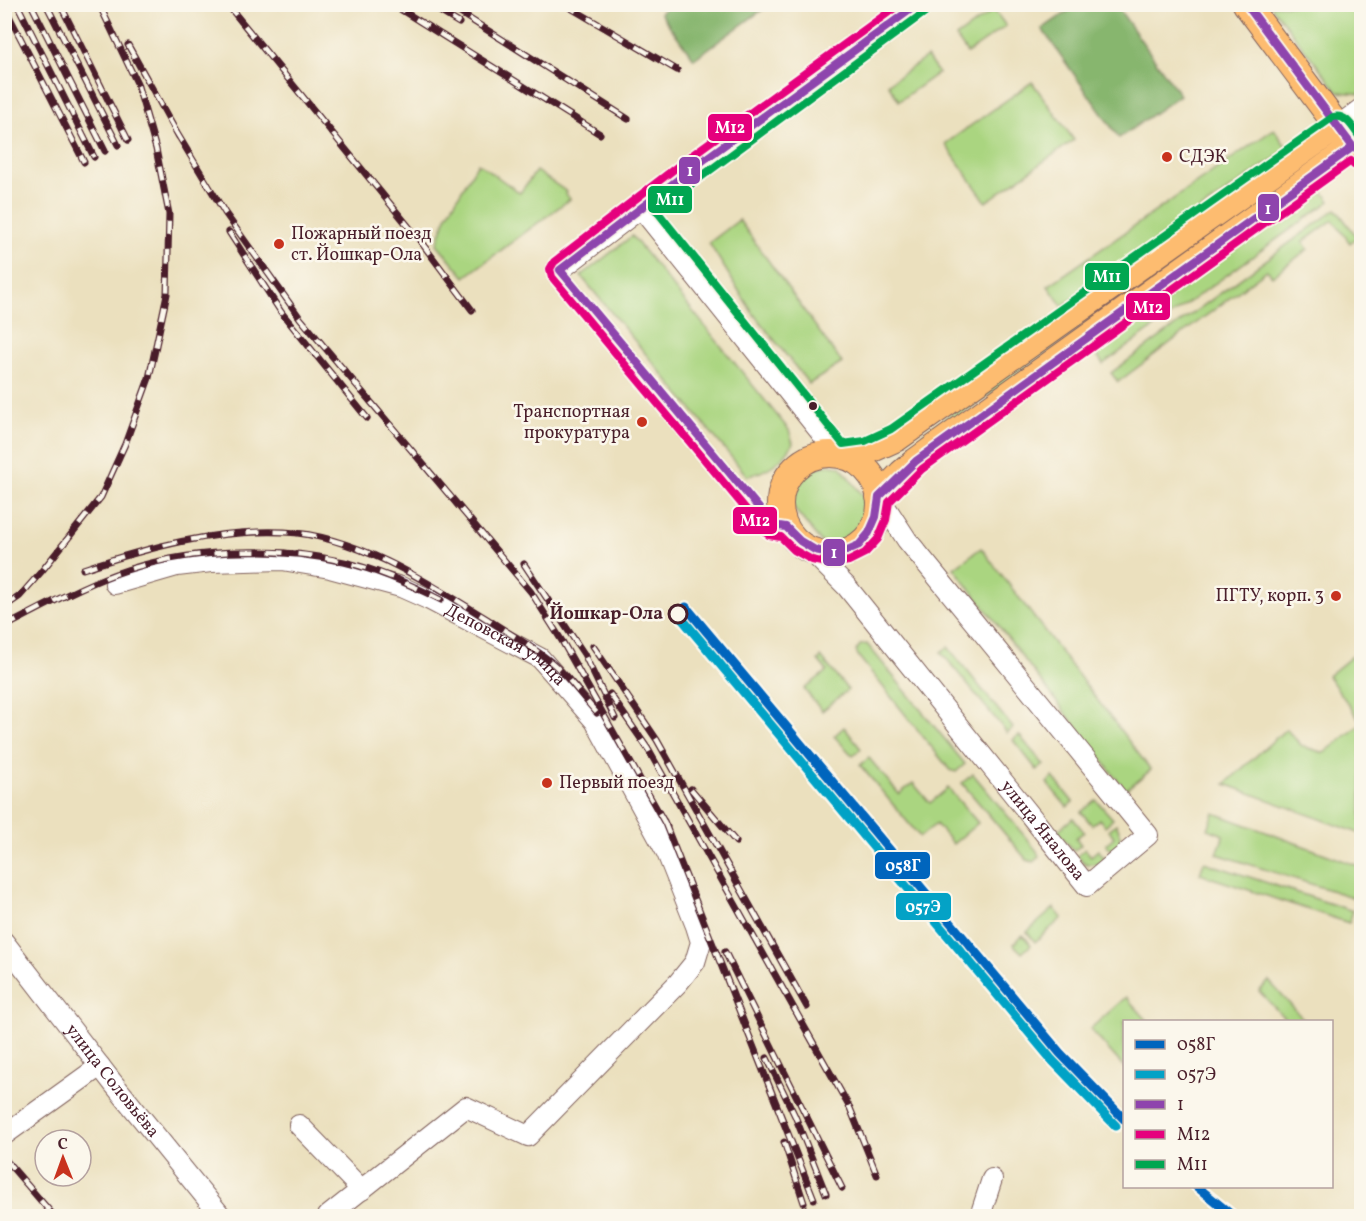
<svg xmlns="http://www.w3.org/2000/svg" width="1366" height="1221" viewBox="0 0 1366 1221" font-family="Vollkorn,serif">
<rect width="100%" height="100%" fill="#fbf7ec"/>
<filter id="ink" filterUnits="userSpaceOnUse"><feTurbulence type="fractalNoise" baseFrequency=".0167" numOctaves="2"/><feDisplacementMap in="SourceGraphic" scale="12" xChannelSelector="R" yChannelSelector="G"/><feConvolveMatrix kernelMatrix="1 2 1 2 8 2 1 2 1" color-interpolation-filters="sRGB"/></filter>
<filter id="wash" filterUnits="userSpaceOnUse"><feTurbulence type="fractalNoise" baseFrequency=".008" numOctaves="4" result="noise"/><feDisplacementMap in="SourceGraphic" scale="24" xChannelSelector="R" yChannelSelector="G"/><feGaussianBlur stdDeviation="1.35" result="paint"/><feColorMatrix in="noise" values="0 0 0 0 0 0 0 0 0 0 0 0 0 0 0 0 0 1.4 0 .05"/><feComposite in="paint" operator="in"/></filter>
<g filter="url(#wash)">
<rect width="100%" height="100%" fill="#ebe0be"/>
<path fill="#aad580" stroke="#7a7a56" stroke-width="1.5" d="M 1270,5 L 1361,5 L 1361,94 L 1338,92 Z
M 994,10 L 1006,26 L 967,53 L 956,37 Z
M 927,57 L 938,73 L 899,101 L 888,84 Z
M 1032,82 L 1074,140 L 986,202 L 945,144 Z
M 1274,129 L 1288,149 L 1062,306 L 1048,286 Z
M 478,163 L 520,193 L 536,171 L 567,192 L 566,194 L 570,199 L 465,277 L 437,244 L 446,217 Z
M 1301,166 L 1304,171 L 927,439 L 923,433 Z
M 1317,184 L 1330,201 L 1103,364 L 1090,345 Z
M 1336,209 L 1357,237 L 1350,243 L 1333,220 L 1303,242 L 1308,249 L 1272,276 L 1267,270 L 1118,382 L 1111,373 Z
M 739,220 L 842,363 L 809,384 L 752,312 L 709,243 Z
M 632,236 L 789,430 L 793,443 C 785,460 765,473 747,476 L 581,276 Z
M 833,465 L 840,466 L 870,505 C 866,530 848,546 822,543 L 791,505 C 795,480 806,466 833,465 Z
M 981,548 L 1151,770 L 1125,790 L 954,568 Z
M 867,644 L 965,764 L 956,772 L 950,770 L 859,657 L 856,651 L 860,645 Z
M 948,647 L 1013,728 L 1007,733 L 941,652 Z
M 1361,649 L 1361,722 L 1328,676 Z
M 821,657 L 848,690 L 822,711 L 804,689 L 827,671 L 818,660 Z
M 1361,724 L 1361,834 L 1225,784 L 1286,729 L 1302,746 L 1324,753 Z
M 844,727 L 861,749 L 853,756 L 834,736 Z
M 1019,735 L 1044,765 L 1037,770 L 1013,740 Z
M 869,758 L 899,794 L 913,783 L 930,803 L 948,788 L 978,823 L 953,844 L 936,824 L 920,837 L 860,765 Z
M 973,774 L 1037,851 L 1039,857 L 1033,862 L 1027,860 L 962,783 Z
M 1053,777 L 1073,802 L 1067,807 L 1047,783 Z
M 1096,800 L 1113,819 L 1105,826 L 1099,819 L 1092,825 L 1081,812 Z
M 1214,813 L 1361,867 L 1361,900 L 1217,854 L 1224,835 L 1208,829 Z
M 1073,818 L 1084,832 L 1076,838 L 1081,845 L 1074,851 L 1057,831 Z
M 1116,824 C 1122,834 1121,844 1114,853 L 1106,844 L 1114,837 L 1109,830 Z
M 1085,849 L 1091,856 L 1098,850 L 1106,859 L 1100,864 L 1086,864 L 1077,856 Z
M 1204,862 L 1353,911 L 1349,923 L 1200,874 Z
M 1054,908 L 1062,918 L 1035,942 L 1027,932 Z
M 1023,935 L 1031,945 L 1022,953 L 1013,944 Z
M 1269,981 L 1305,1021 L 1287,1021 L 1259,991 Z
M 1126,997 L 1148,1021 L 1124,1022 L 1124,1067 L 1090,1029 Z"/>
<path fill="#87b66e" stroke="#686a4c" stroke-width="1.5" d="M 671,4 L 769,4 L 769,5 L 694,59 L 660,13 Z
M 1077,5 L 1116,5 L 1180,95 L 1119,138 L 1042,29 Z"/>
</g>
<g filter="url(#ink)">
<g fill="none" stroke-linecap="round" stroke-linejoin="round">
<g stroke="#82635e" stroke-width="22">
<g id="minor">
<path d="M 1338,126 L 1362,108"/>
<path d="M 641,208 L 838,454"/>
<path d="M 560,270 L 701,162 L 919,4"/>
<path id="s1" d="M 809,549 L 847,587 L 1087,886 L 1148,835 L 907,540 L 879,497"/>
<path id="s2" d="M 115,584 L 177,566 L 211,562 L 282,560 L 330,568 L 401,587 L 428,599 L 540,658 L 595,721 L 667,853 L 696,926 L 701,942 L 695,962 L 678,983 L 528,1136 L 466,1107 L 328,1216"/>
<path id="s3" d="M 4,942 L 113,1083 L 221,1216"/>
<path d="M 299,1125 L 362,1190"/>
<path d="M 4,1135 L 100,1066"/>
<path d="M 980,1216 L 992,1179"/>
</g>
</g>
<g stroke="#82635e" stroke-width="28">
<path id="major" d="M 1246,4 L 1347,139
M780 504a50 50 0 1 1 100 0a50 50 0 1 1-100 0Z
M 847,456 L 866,452 L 897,438 L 1338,126
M 879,497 L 902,473 L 916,461 L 1353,147"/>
</g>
<use href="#minor" stroke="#fff" stroke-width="20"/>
<use href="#major" stroke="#fdbc70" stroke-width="26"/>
<g stroke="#4a1f2b" stroke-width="7">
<path id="rail" d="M 17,4 L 94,157
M 31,4 L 105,151
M 46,4 L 118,145
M 60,4 L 128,140
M 227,4 L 418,238 L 472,310
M 392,4 L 600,134
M 428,4 L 459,23
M 446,4 L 628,119
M 564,4 L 677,70
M 4,6 L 84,162
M 128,45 L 179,137
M 175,130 L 225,213 L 300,318 L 531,592 L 562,641 L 667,827
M 229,232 L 281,312 L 367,418
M 524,564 L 584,654 L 615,718
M 83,569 C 147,548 215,529 284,532 C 355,535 428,582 487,619 C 508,633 532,646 551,662 C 568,676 582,697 597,713
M 4,607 L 20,596 L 41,572 L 101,497 L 125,444 L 149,378 L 167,294 L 169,214 L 156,149 L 137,83 L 99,4
M 4,627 C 41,608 77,588 115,574 C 183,549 273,545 344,562 C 378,570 410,584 441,600
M 593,646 L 657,740 L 807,1007
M 610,694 L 648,749 L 850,1108 L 877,1175
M 691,789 L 736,842
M 664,821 L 814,1199
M 725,952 L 842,1188
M 767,1058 L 795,1116 L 826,1194
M 784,1142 L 804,1203
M 4,1158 L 54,1216"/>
</g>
<use href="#rail" stroke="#fbf7ec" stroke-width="4.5" stroke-dasharray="14" stroke-linecap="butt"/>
<g stroke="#fbf7ec" stroke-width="12">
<path id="bus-1" d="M 918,4 L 701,162 L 560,270 L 773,525 L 786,527 L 800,541 L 815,550 L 830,553 L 845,551 L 859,545 L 869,533 L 876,517 L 879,497 L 916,461 L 1353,147 L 1246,4"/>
</g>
<g stroke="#fbf7ec" stroke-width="12">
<path id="bus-2" d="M 900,4 L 695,153 L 554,262 L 550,269 L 552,277 L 765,532 L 769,535 L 781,537 L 794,550 L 812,560 L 831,564 L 849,561 L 865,553 L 878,539 L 886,520 L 889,502 L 922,469 L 1351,161 L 1354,165"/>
</g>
<g stroke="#fbf7ec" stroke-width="12">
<path id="bus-3" d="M 925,12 L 656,210 L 843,444 L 865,441 L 891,429 L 1333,117 C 1347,113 1354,130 1362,140"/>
</g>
<use href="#bus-1" stroke="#8e44ad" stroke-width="8"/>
<use href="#bus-2" stroke="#e5007d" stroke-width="8"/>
<use href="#bus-3" stroke="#00a651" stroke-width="8"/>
<g stroke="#fbf7ec" stroke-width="14">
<path id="rail-1" d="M 686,607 L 1060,1053 L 1124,1119
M 1196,1186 L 1233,1216"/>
</g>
<g stroke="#fbf7ec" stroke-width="14">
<path id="rail-2" d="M 678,614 L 1052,1060 L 1116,1126"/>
</g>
<use href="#rail-1" stroke="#0065bd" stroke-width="9"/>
<use href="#rail-2" stroke="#04a2c6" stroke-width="9"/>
</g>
</g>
<g fill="#c8321e" stroke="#fbf7ec" stroke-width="2">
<circle cx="1167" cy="157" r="6"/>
<circle cx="279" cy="244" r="6"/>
<circle cx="642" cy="422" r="6"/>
<circle cx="1336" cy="596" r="6"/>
<circle cx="547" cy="783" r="6"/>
</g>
<circle fill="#4a1f2b" stroke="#fbf7ec" stroke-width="2" cx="813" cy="406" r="5"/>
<circle fill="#fbf7ec" stroke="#4a1f2b" stroke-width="3" cx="678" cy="614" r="9"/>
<g text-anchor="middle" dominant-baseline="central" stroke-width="5" stroke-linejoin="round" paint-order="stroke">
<g font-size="18" fill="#4a1f2b" stroke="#fbf7ec" text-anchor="start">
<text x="1179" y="157">СДЭК</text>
<text x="291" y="234">Пожарный поезд<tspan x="291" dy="21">ст. Йошкар-Ола</tspan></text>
<text x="630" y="412" text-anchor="end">Транспортная<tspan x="630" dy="21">прокуратура</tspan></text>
<text x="1324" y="596" text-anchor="end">ПГТУ, корп. 3</text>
<text x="559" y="783">Первый поезд</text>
</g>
<g font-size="18" font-weight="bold" fill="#4a1f2b" stroke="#fbf7ec" text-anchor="end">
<text x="663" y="614">Йошкар-Ола</text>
</g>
<g font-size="18" fill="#4a1f2b" stroke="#fbf7ec">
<text stroke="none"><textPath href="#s2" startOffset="412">Деповская улица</textPath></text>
<text stroke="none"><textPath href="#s1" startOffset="366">улица Яналова</textPath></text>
<text stroke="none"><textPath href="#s3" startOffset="176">улица Соловьёва</textPath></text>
</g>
</g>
<g stroke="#fbf7ec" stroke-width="2">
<rect x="707" y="113" width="46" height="29" rx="6" fill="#e5007d"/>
<rect x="678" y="156" width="23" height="29" rx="6" fill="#8e44ad"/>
<rect x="647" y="185" width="46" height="29" rx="6" fill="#00a651"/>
<rect x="1257" y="193" width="23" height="29" rx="6" fill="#8e44ad"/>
<rect x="1084" y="262" width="46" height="29" rx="6" fill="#00a651"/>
<rect x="1125" y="292" width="46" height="29" rx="6" fill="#e5007d"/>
<rect x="732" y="506" width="46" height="29" rx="6" fill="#e5007d"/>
<rect x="822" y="538" width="24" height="29" rx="6" fill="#8e44ad"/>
<rect x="874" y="851" width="57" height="29" rx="6" fill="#0065bd"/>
<rect x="895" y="892" width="57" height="29" rx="6" fill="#04a2c6"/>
</g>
<g font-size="16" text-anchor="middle" font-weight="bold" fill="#fff">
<text x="730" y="133">М12</text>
<text x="690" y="176">1</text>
<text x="670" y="205">М11</text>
<text x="1268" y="214">1</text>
<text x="1107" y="282">М11</text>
<text x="1148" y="313">М12</text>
<text x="755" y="526">М12</text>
<text x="834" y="558">1</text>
<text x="903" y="871">058Г</text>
<text x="923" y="912">057Э</text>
</g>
<rect width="1366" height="1221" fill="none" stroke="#fbf7ec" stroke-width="24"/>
<rect x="1123" y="1020" width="210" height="168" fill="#fbf7ec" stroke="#b4a19f" stroke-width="1.5"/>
<rect x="1135" y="1040" width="30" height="9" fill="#0065bd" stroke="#b4a19f" stroke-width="1.5"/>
<text x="1177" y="1050" font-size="18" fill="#4a1f2b">058Г</text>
<rect x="1135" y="1070" width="30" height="9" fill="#04a2c6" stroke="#b4a19f" stroke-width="1.5"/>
<text x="1177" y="1080" font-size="18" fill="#4a1f2b">057Э</text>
<rect x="1135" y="1100" width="30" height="9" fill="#8e44ad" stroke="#b4a19f" stroke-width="1.5"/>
<text x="1177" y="1110" font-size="18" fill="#4a1f2b">1</text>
<rect x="1135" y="1130" width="30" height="9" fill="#e5007d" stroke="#b4a19f" stroke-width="1.5"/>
<text x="1177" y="1140" font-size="18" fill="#4a1f2b">М12</text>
<rect x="1135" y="1160" width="30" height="9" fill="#00a651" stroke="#b4a19f" stroke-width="1.5"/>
<text x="1177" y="1170" font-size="18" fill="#4a1f2b">М11</text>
<g transform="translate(63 1158) rotate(359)"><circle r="28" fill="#fbf7ec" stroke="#b4a19f" stroke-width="1.5"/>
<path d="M0-4.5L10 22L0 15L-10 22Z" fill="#c8321e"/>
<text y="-9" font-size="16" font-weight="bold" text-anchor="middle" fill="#4a1f2b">С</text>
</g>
</svg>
